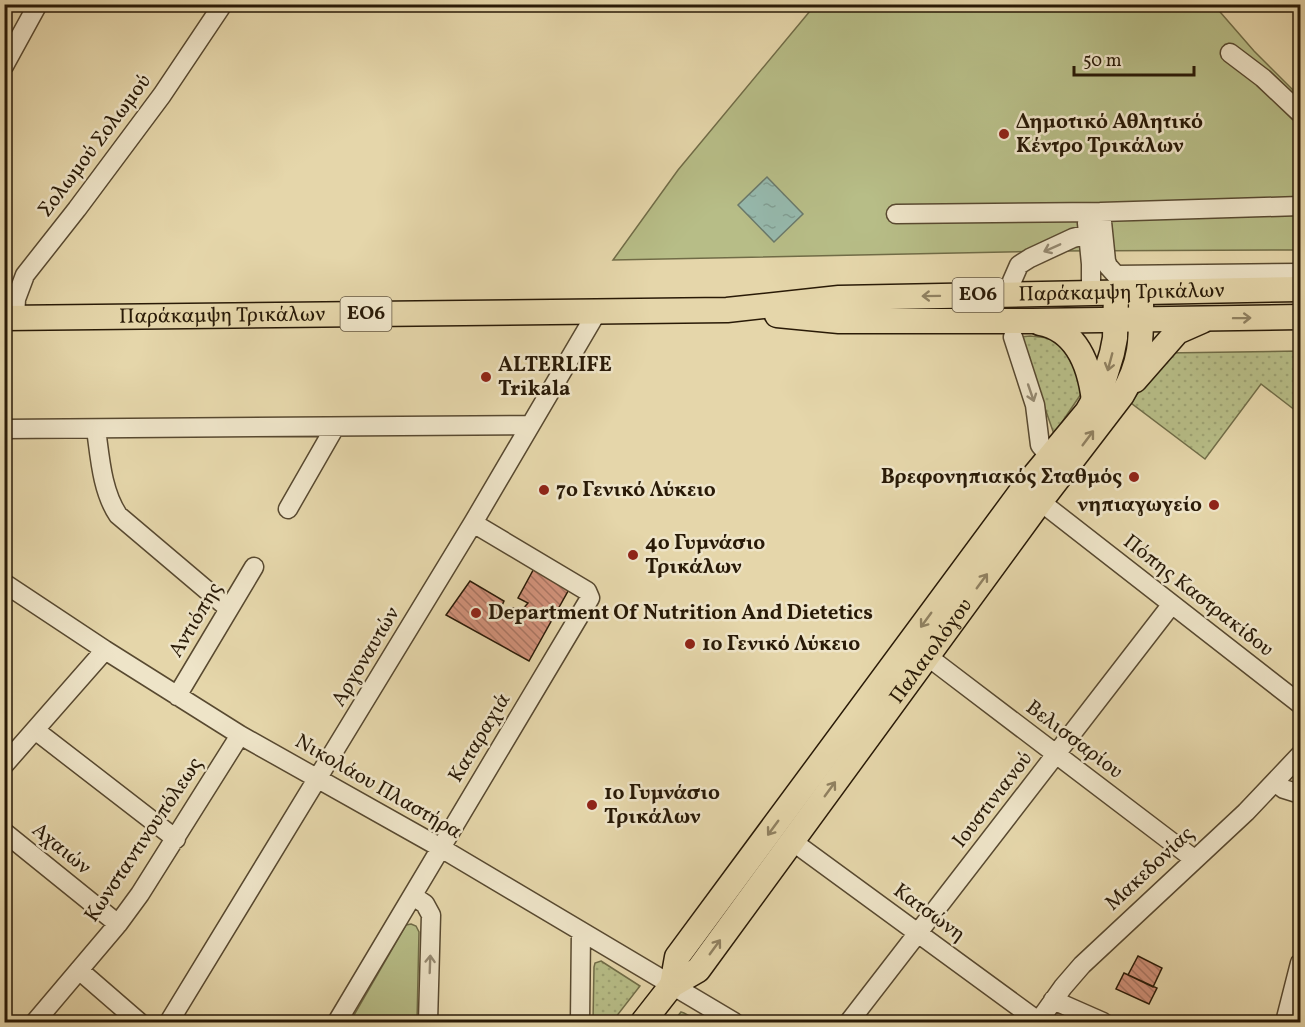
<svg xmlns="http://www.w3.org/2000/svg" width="1305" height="1027" viewBox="0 0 1305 1027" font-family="Vollkorn,serif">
<defs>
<pattern id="grass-dots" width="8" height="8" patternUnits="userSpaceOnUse" patternTransform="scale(1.5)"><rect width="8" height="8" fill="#b7bd87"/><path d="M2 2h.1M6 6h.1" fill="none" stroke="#9da273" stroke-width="1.8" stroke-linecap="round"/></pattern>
<pattern id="water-ripples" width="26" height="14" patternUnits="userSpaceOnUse" patternTransform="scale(1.5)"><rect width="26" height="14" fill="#96b9ad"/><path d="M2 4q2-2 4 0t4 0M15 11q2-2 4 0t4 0" fill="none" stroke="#819e93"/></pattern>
<pattern id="building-back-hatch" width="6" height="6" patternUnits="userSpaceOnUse" patternTransform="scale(1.5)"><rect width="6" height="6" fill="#d2927b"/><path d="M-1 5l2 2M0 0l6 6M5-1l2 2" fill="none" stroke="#aa7663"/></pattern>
</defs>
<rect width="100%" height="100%" fill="#e5d6aa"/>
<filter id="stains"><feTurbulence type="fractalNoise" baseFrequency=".00333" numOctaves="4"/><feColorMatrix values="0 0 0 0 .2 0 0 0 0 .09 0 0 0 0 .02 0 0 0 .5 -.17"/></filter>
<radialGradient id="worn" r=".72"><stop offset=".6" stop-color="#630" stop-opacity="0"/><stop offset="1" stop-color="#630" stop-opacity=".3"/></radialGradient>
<path fill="url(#grass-dots)" stroke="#706c47" stroke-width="1.5" d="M 1030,336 L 1049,338 L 1073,352 L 1081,394 L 1054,434 L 1020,337 Z
M 1300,351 L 1300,414 L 1261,384 L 1205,459 L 1131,403 L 1165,353 Z
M 601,961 L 640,986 L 612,1022 L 593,1022 L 594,967 L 595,963 Z
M 681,1012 L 684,1013 L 700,1022 L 673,1022 Z"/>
<path fill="#b7bd87" stroke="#706c47" stroke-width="1.5" d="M 815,5 L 1214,5 L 1254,51 L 1300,97 L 1300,250 L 1055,251 L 613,260 L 678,170 Z
M 411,924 L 416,926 L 419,932 L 417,1022 L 350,1022 L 406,925 Z"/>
<path fill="url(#water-ripples)" stroke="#6a796b" stroke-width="1.5" d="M 767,177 L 803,214 L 774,242 L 738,205 Z"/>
<path fill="url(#building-back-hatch)" stroke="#291a07" stroke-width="1.5" d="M 537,563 L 572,584 L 529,661 L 446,615 L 470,581 L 504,601 L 500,610 L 508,615 L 513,608 L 521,611 L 528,603 L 518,598 Z
M 1138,956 L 1162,968 L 1153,987 L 1128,975 Z
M 1124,973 L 1157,988 L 1149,1004 L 1116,989 Z"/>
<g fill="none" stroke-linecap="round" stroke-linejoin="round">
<g stroke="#584930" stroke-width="21">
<path id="minor" d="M 1230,53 L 1263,78 L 1300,113
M 4,66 L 38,4
M 1101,212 L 1106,261 L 1108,266 L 1116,275 L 1300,273
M 896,214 L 1101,212 L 1300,206
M 1087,223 L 1091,264 L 1091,293
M 1012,281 L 1019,265 L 1030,258 L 1073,238 L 1088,234 L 1103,233
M 15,318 L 16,299 L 25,275 L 77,209 L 162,95 L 223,4
M 1013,337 L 1035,405 L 1040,445 L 1050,457
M 4,429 L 530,425
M 96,429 C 100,458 102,491 118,515 L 229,609
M 1032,495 L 1300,704
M 288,509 L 335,427
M 4,583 L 105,650 L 240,735 L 441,848 L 734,1022
M 927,656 L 1194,859
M 177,696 L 254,567
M 35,730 L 176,839
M 4,765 L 105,650
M 1276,783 L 1284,789 L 1300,794
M 4,832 L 118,924
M 792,841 L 1038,1021
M 413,896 L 425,904 L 431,915 L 428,1022
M 79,970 L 139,1022
M 1053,1000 L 1103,1022
M 35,1022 L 118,924 L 140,894 L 240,735
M 169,1022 L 473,523 L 597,312
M 337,1022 L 590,598 L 587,591 L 473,523
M 580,1022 L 581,931
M 849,1022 L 1172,604
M 1038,1022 L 1063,987 L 1082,965 L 1246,812 L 1300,755
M 1285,1022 L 1300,963"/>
</g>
<g stroke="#291a07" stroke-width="27">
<g id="major">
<path d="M 777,315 L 839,321 L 1032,321 L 1300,317"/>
<path id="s1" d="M 4,318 L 727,310 L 839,298 L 1300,289"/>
<path d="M 1040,323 C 1078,330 1090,367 1094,401"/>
<path d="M 1135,380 L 1177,332 L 1202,321"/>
<path d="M 672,985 L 677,957 L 1023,489 L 1087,412 L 1102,386 L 1112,353 L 1115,338 L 1116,293"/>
<path id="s2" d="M 643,1022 L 672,985 L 698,970 L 1040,502 L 1122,395 C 1144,359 1141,333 1141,292"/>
</g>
</g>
<use href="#minor" stroke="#eee4c8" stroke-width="18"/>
<use href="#major" stroke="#e5d6aa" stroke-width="24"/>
</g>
<defs><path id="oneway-shaft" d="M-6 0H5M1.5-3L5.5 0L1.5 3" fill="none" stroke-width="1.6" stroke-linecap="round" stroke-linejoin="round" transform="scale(1.5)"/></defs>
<g stroke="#958971">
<use href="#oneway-shaft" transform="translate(1052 248) rotate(156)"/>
<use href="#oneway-shaft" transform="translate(1031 393) rotate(71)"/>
<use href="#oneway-shaft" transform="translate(430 964) rotate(-88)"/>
</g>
<g stroke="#908161">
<use href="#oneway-shaft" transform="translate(931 296) rotate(179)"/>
<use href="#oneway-shaft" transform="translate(1242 318) rotate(-1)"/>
<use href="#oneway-shaft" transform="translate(1110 362) rotate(105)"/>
<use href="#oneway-shaft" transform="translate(1088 438) rotate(-53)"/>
<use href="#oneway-shaft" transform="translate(982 581) rotate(-54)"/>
<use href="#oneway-shaft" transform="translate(926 620) rotate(126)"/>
<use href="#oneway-shaft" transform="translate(830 789) rotate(-54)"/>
<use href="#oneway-shaft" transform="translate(773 828) rotate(126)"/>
<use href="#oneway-shaft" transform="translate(715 947) rotate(-54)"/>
</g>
<g fill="#8f2418" stroke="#eee4c8" stroke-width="2">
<circle cx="1004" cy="134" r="6"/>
<circle cx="486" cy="377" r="6"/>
<circle cx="1134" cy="477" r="6"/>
<circle cx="544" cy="490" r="6"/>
<circle cx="1214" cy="505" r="6"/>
<circle cx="633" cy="555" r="6"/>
<circle cx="476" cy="613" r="6"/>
<circle cx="690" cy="644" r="6"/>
<circle cx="592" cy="805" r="6"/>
</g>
<g text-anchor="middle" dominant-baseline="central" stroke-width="5" stroke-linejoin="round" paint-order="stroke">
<g fill="#eee4c8" stroke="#645741" stroke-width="1.5">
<rect x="952.5" y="278" width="51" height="34" rx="4.5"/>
<rect x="340.5" y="297" width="51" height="34" rx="4.5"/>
</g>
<g font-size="20" font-weight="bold" fill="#291a07">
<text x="978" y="295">ΕΟ6</text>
<text x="366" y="314">ΕΟ6</text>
</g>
<g font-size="21" font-weight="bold" fill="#291a07" stroke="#eee4c8" text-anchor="start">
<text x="1016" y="122">Δημοτικό Αθλητικό<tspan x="1016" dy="24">Κέντρο Τρικάλων</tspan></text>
<text x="498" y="365">ALTERLIFE<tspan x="498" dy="24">Trikala</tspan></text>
<text x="1122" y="477" text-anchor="end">Βρεφονηπιακός Σταθμός</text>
<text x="556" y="490">7ο Γενικό Λύκειο</text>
<text x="1202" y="505" text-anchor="end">νηπιαγωγείο</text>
<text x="645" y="543">4ο Γυμνάσιο<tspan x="645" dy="24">Τρικάλων</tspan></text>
<text x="488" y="613">Department Of Nutrition And Dietetics</text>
<text x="702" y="644">1ο Γενικό Λύκειο</text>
<text x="604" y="793">1ο Γυμνάσιο<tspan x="604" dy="24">Τρικάλων</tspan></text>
</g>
<g font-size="21" fill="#291a07" stroke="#eee4c8">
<text transform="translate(95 146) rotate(-53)">Σολωμού Σολωμού</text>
<text stroke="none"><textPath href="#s1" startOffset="1118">Παράκαμψη Τρικάλων</textPath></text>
<text stroke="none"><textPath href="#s1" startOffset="218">Παράκαμψη Τρικάλων</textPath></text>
<text transform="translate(1198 596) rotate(38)">Πόπης Καστρακίδου</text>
<text transform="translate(196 620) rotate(-59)">Αντιόπης</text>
<text stroke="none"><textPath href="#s2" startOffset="472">Παλαιολόγου</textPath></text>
<text transform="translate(366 657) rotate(-59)">Αργοναυτών</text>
<text transform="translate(480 738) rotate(-59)">Καταραχιά</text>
<text transform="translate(1074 740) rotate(37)">Βελισσαρίου</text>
<text transform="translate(378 787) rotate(30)">Νικολάου Πλαστήρα</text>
<text transform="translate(993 800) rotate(-52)">Ιουστινιανού</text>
<text transform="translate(144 840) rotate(-56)">Κωνσταντινουπόλεως</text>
<text transform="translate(61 849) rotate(39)">Αχαιών</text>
<text transform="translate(1150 869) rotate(-43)">Μακεδονίας</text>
<text transform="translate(929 913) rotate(36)">Κατσώνη</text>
</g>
</g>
<rect width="1305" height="1027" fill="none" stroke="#e5d6aa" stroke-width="24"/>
<rect x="6" y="6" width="1293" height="1015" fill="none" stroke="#291a07" stroke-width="3"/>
<rect x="12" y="12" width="1281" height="1003" fill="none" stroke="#291a07" stroke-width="1.5"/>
<path d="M1074 66v9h120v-9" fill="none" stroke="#291a07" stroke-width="3"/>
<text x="1083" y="66" font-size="18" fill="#291a07" stroke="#eee4c8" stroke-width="4.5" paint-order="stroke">50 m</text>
<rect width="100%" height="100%" filter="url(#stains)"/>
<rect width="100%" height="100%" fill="url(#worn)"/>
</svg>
